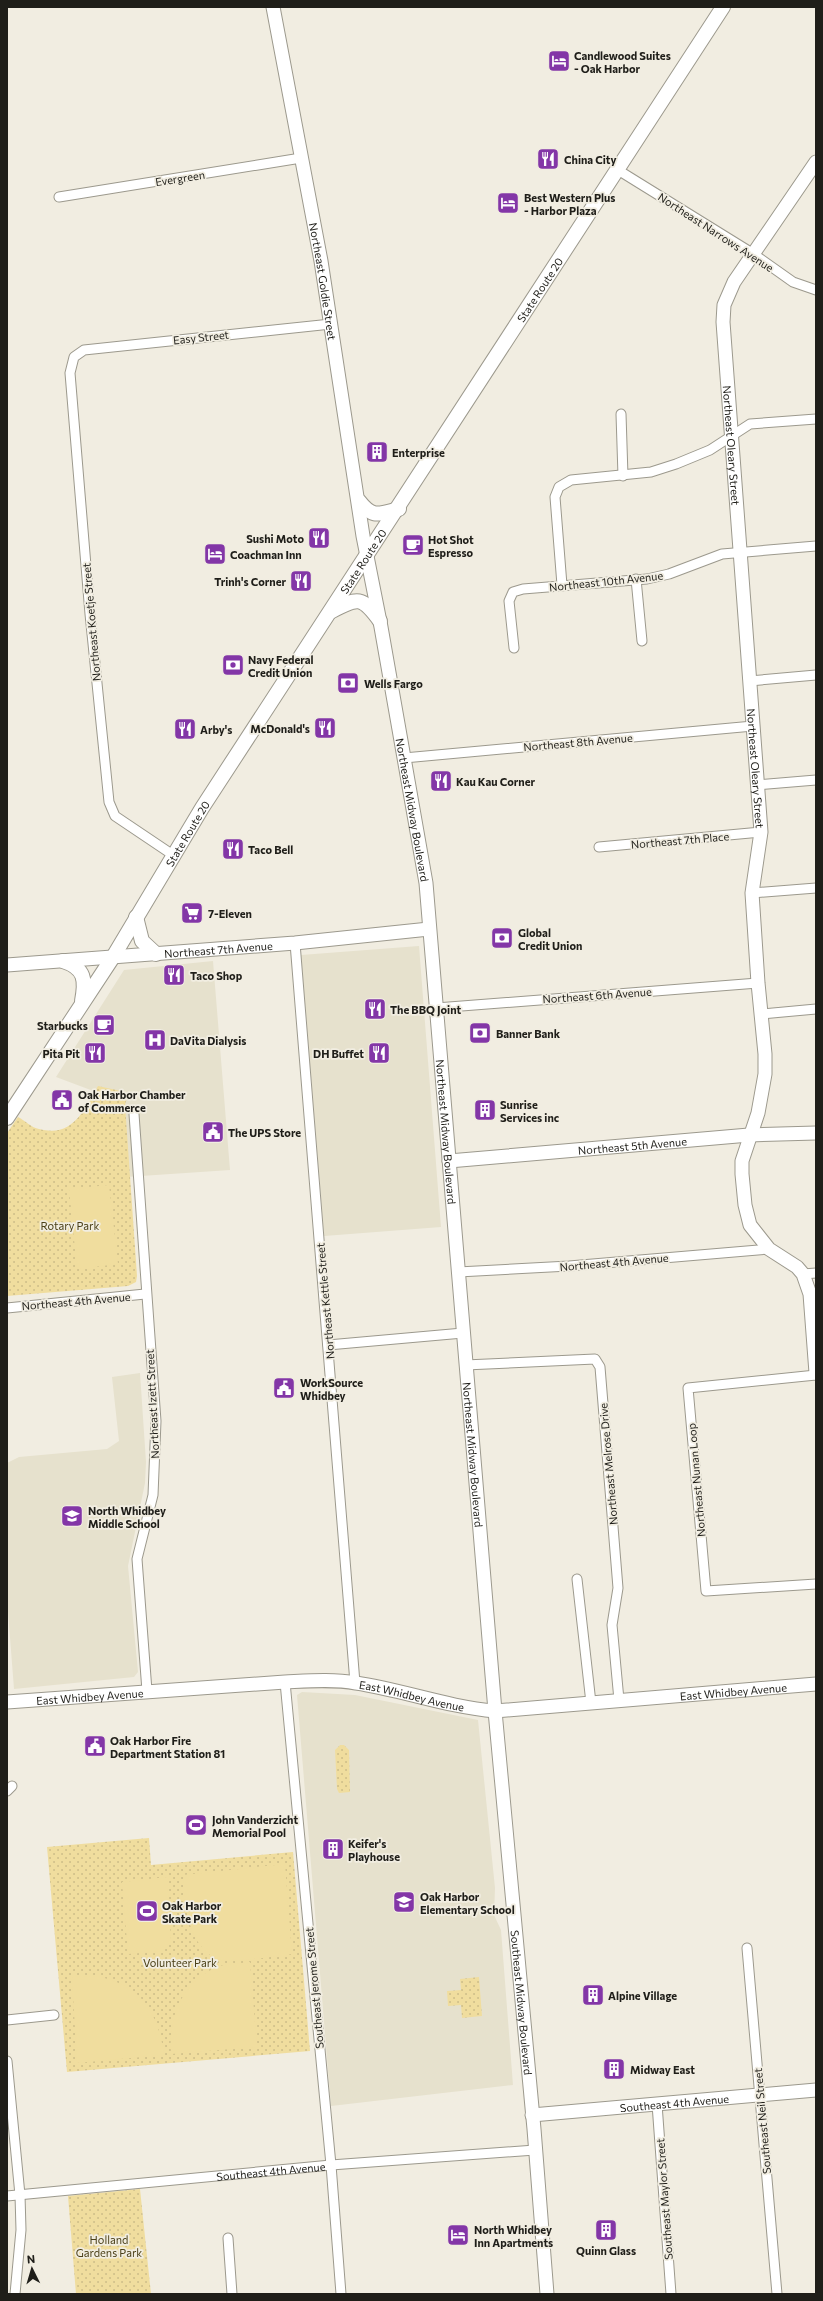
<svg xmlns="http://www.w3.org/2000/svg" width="823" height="2301" viewBox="0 0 823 2301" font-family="Commissioner,sans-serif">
<defs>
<pattern id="grass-dots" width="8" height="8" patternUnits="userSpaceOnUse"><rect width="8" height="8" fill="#f0dd9e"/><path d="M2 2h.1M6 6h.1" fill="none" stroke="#cdbd88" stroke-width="1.8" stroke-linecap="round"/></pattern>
</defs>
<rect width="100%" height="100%" fill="#f1ede1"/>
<path fill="#e6e1cd" d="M 419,946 L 441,1227 L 324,1236 L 301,955 Z
M 213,961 L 230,1170 L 126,1177 L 120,1101 L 56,1077 L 124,970 Z
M 140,1373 L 146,1462 L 145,1483 L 128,1566 L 138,1672 L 134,1677 L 14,1689 L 7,1599 L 7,1463 L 19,1457 L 107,1449 L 119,1441 L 112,1377 Z
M 302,1692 L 355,1695 L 478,1720 L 495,1888 L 494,1915 L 501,1930 L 513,2085 L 331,2106 L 297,1695 Z"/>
<path fill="url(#grass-dots)" d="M 98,1086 L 121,1091 L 127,1097 L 125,1105 L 137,1276 L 136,1282 L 128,1286 L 7,1296 L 7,1133 L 18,1117 C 24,1120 32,1128 39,1129 C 73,1138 84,1110 98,1086 Z
M 340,1745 L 344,1745 L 349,1750 L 350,1792 L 339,1793 L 337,1789 L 335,1750 Z
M 149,1838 L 151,1865 L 293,1852 L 310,2051 L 67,2072 L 47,1847 Z
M 479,1977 L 482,2016 L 462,2018 L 461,2005 L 448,2006 L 447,1991 L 461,1990 L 460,1979 Z
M 140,2189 L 151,2294 L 76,2294 L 68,2196 Z"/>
<path fill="#f0dd9e" d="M 109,1185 L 118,1264 L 77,1269 L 69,1189 Z
M 285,1864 L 292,1954 C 276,1956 234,1963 221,1960 C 189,1951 183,1903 183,1875 Z
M 167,1877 L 171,1940 L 164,1951 L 128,1954 L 122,1882 Z
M 250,1962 L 257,2047 L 171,2054 C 168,2019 181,1982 217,1967 C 227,1963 239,1964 250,1962 Z
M 92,1976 C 140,1982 158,2011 164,2055 L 77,2063 L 72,1977 Z"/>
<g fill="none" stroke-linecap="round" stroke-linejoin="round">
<g stroke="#9c998d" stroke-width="11">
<g id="street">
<path d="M 618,170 L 752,253 L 793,282 L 816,290"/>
<path d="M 59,197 L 301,158"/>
<path d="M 621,414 L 623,476"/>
<path d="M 636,579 L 642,641"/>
<path d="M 562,585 L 555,497 L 559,487 L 571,480 L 651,472 L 676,464 L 710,450 L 750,424 L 816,419"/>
<path d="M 514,648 L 509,601 L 513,592 L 523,589 L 647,579 L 669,574 L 722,554 L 816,546"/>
<path d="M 749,681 L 816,675"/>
<path d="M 404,758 L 753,726"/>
<path d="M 757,785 L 816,780"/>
<path d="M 599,847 L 761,832"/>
<path d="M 173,855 L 115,816 L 109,802 L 90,614 L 70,373 L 74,357 L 84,350 L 331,324"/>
<path d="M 752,893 L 816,888"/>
<path d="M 295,943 L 355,1683"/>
<path d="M 436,1008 L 758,983"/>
<path d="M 761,1014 L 816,1009"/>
<path d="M 134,1114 L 156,1421 L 153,1495 L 137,1559 L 147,1691"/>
<path d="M 458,1272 L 569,1266 L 769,1249"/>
<path d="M 803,1274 L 816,1273"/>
<path d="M 7,1308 L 145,1294"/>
<path d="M 328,1345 L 463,1333"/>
<path d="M 465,1365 L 595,1359 L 600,1367 L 618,1588 L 612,1625 L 619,1700"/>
<path d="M 816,1375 L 688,1388 L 706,1591 L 816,1584"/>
<path d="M 577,1579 L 591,1703"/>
<path d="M 285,1682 L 331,2165 L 341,2294"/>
<path d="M 7,1791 L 12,1786"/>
<path d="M 747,1948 L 777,2294"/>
<path d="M 7,2020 L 54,2015"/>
<path d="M 7,2061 L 20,2195 L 21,2230 L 15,2294"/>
<path d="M 657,2104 L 671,2294"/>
<path id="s1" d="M 7,2196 L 331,2165 L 535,2150"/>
<path d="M 228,2238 L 232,2294"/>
</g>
</g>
<g stroke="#9c998d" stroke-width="15">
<g id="secondary">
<path id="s2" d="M 273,7 L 321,261 L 363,536 L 381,627 L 426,883 L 495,1711 L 534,2129 L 547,2294"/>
<path id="s3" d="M 816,162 L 734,282 L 724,305 L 723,322 L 761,832 L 752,893 L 758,983 L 765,1054 L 765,1074 L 758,1113 L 742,1161 L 742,1174 L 745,1205 L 750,1225 L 769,1249 L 797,1267 L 803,1274 L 810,1294 L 816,1373"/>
<path id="s4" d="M 7,965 L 295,943 L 429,929"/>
<path id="s5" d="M 449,1161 L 749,1135 L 816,1133"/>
<path id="s6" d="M 7,1702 L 285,1682 C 308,1681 333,1679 356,1683 C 403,1690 447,1707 495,1711 L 816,1684"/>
<path id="s7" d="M 532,2115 L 816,2090"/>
</g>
</g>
<g stroke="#9c998d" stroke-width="16">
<g id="primary">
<path d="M 359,501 C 373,519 379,514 399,509"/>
<path d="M 332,611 C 358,597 362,596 380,621"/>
<path d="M 136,917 L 142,941 L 156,954"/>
<path d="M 63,961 C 85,968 86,980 82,1001"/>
<path id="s8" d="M 7,1118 L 113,957 L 202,808 L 723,7"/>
</g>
</g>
<use href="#street" stroke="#fff" stroke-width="9"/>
<use href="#secondary" stroke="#fff" stroke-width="13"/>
<use href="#primary" stroke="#fff" stroke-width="14"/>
</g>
<defs>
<g id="hotel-square" transform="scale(1.15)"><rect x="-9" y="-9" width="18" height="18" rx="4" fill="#8336a7" stroke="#f1ede1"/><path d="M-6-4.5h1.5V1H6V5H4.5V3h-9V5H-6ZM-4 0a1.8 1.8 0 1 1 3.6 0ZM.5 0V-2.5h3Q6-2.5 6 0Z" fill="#fff"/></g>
<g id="restaurant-square" transform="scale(1.15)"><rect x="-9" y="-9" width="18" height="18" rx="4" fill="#8336a7" stroke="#f1ede1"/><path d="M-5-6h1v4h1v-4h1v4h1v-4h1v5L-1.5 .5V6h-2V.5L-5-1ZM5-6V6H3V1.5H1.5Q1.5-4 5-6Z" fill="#fff"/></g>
<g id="building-square" transform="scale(1.15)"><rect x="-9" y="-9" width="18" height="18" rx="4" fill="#8336a7" stroke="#f1ede1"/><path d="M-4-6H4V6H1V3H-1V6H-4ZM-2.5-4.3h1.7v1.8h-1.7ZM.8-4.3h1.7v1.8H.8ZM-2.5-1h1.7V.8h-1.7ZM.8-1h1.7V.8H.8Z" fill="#fff"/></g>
<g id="cafe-square" transform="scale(1.15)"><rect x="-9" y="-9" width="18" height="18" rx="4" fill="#8336a7" stroke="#f1ede1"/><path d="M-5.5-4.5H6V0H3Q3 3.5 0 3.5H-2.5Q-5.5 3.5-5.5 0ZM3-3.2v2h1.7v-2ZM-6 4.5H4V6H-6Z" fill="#fff"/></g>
<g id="bank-square" transform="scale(1.15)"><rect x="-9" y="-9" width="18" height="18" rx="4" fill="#8336a7" stroke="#f1ede1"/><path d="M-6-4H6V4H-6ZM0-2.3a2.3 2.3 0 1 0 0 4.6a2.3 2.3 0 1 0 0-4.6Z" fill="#fff"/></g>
<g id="supermarket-square" transform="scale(1.15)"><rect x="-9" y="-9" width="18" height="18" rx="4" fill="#8336a7" stroke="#f1ede1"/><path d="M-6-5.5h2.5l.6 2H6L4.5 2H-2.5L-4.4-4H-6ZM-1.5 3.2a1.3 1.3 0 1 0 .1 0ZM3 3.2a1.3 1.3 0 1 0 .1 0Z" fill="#fff"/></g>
<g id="hospital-square" transform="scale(1.15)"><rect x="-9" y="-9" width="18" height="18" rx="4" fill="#8336a7" stroke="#f1ede1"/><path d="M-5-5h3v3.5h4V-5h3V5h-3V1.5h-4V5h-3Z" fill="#fff"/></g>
<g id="civic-square" transform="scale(1.15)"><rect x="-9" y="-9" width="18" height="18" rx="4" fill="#8336a7" stroke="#f1ede1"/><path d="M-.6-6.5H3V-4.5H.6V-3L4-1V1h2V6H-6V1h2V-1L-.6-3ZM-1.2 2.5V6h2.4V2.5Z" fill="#fff"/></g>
<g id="school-square" transform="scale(1.15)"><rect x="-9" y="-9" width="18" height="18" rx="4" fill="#8336a7" stroke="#f1ede1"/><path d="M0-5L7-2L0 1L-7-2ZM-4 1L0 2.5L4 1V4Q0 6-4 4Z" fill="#fff"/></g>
<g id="stadium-square" transform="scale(1.15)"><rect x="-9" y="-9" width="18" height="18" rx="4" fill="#8336a7" stroke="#f1ede1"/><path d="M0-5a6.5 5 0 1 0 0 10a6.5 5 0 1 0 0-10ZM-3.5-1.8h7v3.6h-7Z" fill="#fff"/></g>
</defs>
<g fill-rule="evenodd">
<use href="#hotel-square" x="559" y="61"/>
<use href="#restaurant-square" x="548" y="159"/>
<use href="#hotel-square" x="508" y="203"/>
<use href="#building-square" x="377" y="452"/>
<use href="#restaurant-square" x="319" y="538"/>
<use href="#cafe-square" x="413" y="545"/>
<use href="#hotel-square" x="215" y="554"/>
<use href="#restaurant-square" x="301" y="581"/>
<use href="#bank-square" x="233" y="665"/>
<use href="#bank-square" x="348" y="683"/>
<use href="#restaurant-square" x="325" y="728"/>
<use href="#restaurant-square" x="185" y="729"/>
<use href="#restaurant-square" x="441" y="781"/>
<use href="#restaurant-square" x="233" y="849"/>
<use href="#supermarket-square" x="192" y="913"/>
<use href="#bank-square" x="502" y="938"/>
<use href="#restaurant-square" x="174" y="975"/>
<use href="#restaurant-square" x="375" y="1009"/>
<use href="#cafe-square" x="104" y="1025"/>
<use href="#bank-square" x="480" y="1033"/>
<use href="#hospital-square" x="155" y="1040"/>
<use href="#restaurant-square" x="95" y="1053"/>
<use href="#restaurant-square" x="379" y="1053"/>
<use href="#civic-square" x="62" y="1100"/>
<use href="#building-square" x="485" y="1110"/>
<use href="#civic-square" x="213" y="1132"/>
<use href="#civic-square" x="284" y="1388"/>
<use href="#school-square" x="72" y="1516"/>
<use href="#civic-square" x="95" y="1746"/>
<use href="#stadium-square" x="196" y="1825"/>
<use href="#building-square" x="333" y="1849"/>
<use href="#school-square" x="404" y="1902"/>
<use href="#stadium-square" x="147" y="1911"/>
<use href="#building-square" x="593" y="1995"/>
<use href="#building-square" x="614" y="2069"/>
<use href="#building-square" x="606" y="2230"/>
<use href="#hotel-square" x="458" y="2235"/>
</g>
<g text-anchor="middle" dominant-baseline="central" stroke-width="3.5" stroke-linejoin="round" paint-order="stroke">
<g font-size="11" font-weight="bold" fill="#1f1e19" stroke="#f1ede1" text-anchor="start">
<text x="574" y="55">Candlewood Suites<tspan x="574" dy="13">- Oak Harbor</tspan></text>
<text x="564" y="159">China City</text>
<text x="524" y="197">Best Western Plus<tspan x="524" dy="13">- Harbor Plaza</tspan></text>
<text x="392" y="452">Enterprise</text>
<text x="304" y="538" text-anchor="end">Sushi Moto</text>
<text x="428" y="539">Hot Shot<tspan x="428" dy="13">Espresso</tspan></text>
<text x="230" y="554">Coachman Inn</text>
<text x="286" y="581" text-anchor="end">Trinh's Corner</text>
<text x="248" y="659">Navy Federal<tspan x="248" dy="13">Credit Union</tspan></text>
<text x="364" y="683">Wells Fargo</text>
<text x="310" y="728" text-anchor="end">McDonald's</text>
<text x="200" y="729">Arby's</text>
<text x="456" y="781">Kau Kau Corner</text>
<text x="248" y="849">Taco Bell</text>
<text x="208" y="913">7-Eleven</text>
<text x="518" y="932">Global<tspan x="518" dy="13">Credit Union</tspan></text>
<text x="190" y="975">Taco Shop</text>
<text x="390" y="1009">The BBQ Joint</text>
<text x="88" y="1025" text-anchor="end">Starbucks</text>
<text x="496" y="1033">Banner Bank</text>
<text x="170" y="1040">DaVita Dialysis</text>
<text x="80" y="1053" text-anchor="end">Pita Pit</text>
<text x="364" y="1053" text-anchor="end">DH Buffet</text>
<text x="78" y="1094">Oak Harbor Chamber<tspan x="78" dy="13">of Commerce</tspan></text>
<text x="500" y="1104">Sunrise<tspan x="500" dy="13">Services inc</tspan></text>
<text x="228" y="1132">The UPS Store</text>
<text x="300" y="1382">WorkSource<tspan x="300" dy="13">Whidbey</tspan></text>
<text x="88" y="1510">North Whidbey<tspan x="88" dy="13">Middle School</tspan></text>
<text x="110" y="1740">Oak Harbor Fire<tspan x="110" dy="13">Department Station 81</tspan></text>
<text x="212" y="1819">John Vanderzicht<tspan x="212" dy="13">Memorial Pool</tspan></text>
<text x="348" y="1843">Keifer's<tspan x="348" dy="13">Playhouse</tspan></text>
<text x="420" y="1896">Oak Harbor<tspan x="420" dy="13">Elementary School</tspan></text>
<text x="162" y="1905">Oak Harbor<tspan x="162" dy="13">Skate Park</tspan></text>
<text x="608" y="1995">Alpine Village</text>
<text x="630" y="2069">Midway East</text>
<text x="474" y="2229">North Whidbey<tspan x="474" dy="13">Inn Apartments</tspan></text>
<text x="606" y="2250" text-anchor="middle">Quinn Glass</text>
</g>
<g font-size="11" fill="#1f1e19" stroke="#f1ede1">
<text transform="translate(180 178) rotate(-9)">Evergreen</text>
<text transform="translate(716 232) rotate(33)">Northeast Narrows Avenue</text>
<text stroke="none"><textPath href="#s2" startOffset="279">Northeast Goldie Street</textPath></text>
<text stroke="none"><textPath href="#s8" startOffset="985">State Route 20</textPath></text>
<text transform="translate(201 337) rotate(-6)">Easy Street</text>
<text stroke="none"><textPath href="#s3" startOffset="311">Northeast Oleary Street</textPath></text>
<text stroke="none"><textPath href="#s8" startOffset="661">State Route 20</textPath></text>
<text transform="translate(606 581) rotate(-6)">Northeast 10th Avenue</text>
<text transform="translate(91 622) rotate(-95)">Northeast Koetje Street</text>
<text transform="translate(578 742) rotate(-5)">Northeast 8th Avenue</text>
<text stroke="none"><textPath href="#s3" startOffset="635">Northeast Oleary Street</textPath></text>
<text stroke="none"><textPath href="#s2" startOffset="815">Northeast Midway Boulevard</textPath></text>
<text stroke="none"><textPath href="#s8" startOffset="337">State Route 20</textPath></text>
<text transform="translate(680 840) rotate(-5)">Northeast 7th Place</text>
<text stroke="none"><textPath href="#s4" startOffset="212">Northeast 7th Avenue</textPath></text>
<text transform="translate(597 995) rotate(-4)">Northeast 6th Avenue</text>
<text stroke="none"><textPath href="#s2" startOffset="1139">Northeast Midway Boulevard</textPath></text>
<text stroke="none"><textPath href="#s5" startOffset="184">Northeast 5th Avenue</textPath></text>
<text transform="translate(614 1262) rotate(-5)">Northeast 4th Avenue</text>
<text transform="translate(76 1301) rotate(-5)">Northeast 4th Avenue</text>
<text transform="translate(325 1301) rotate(-95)">Northeast Kettle Street</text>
<text transform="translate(152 1404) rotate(-93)">Northeast Izett Street</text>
<text stroke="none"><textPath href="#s2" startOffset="1463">Northeast Midway Boulevard</textPath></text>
<text transform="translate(608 1464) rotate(-95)">Northeast Melrose Drive</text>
<text transform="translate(696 1480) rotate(-95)">Northeast Nunan Loop</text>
<text stroke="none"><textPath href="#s6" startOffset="731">East Whidbey Avenue</textPath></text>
<text stroke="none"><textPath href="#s6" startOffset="407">East Whidbey Avenue</textPath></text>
<text stroke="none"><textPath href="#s6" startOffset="83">East Whidbey Avenue</textPath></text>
<text transform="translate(314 1988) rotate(-95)">Southeast Jerome Street</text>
<text stroke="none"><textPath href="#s2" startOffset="2013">Southeast Midway Boulevard</textPath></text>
<text stroke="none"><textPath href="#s7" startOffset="143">Southeast 4th Avenue</textPath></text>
<text transform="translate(762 2121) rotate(-95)">Southeast Neil Street</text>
<text stroke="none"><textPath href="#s1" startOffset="265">Southeast 4th Avenue</textPath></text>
<text transform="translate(664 2199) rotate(-94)">Southeast Maylor Street</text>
</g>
<g font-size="11" fill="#4b4018" stroke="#f1ede1">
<text x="70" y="1225">Rotary Park</text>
<text x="180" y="1962">Volunteer Park</text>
<text x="109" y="2239">Holland<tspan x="109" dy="13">Gardens Park</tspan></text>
</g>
</g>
<rect width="823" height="2301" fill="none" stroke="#1f1e19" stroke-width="16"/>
<g transform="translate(32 2269) rotate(355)" stroke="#f1ede1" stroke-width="3" paint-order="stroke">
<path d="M0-3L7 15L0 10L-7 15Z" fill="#1f1e19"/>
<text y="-6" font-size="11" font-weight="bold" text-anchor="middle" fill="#1f1e19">N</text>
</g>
</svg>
